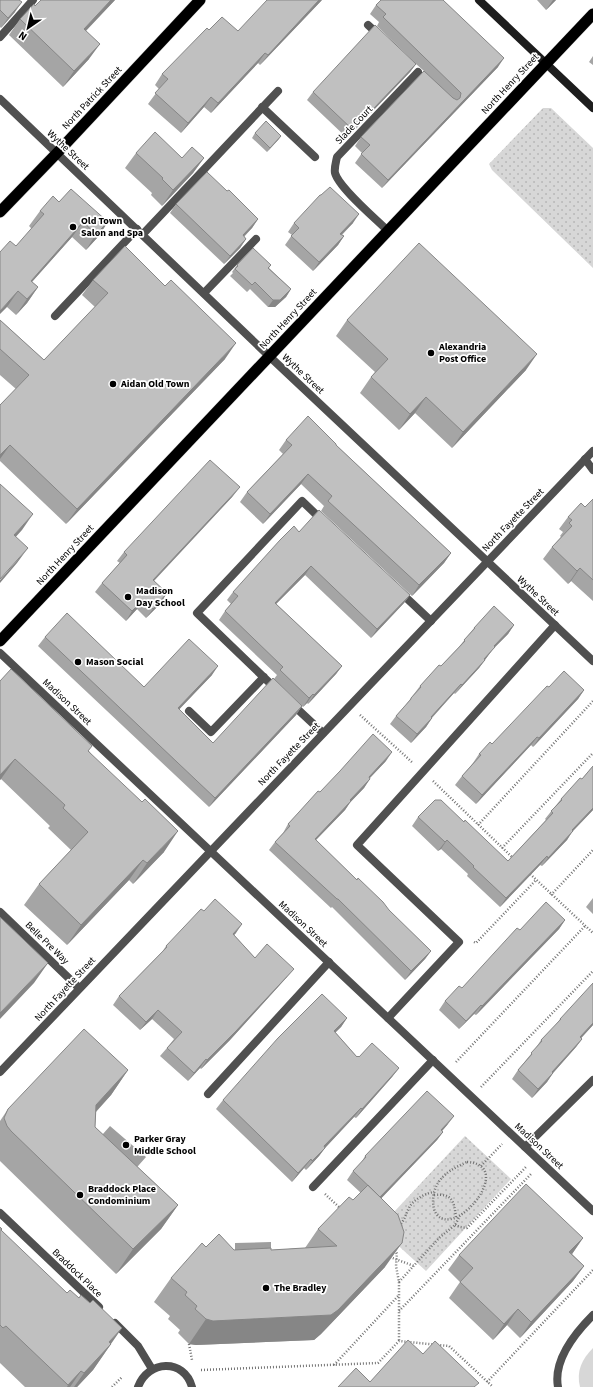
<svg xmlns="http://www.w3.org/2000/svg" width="593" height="1387" viewBox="0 0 593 1387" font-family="'Source Sans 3',sans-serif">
<defs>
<pattern id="park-dots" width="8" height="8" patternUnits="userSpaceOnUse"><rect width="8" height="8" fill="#d7d7d7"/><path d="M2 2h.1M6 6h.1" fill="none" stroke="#b7b7b7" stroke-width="1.8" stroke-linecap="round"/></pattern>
</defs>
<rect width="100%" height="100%" fill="#fff"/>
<path fill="#d7d7d7" d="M 593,1348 L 593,1387 L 580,1387 C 576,1371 582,1359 593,1348 Z"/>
<path fill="url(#park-dots)" d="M 543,108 L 551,108 L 593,148 L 593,268 L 492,170 L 489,164 Z
M 465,1136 L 511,1179 L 426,1271 L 379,1228 Z"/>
<path fill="#9e9e9e" d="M 110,1126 L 146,1157 L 131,1174 L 95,1143 Z
M 271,1242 L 271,1258 L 235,1258 L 235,1243 Z"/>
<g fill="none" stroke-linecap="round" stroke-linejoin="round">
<g stroke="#dbdbdb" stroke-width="12">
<path id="trunk" d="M 0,212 L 57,153 L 200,0
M 0,641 L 593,14"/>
</g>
<path stroke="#727272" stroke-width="2.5" stroke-dasharray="1 2" stroke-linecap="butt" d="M 360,715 L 413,763
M 433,781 L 513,858
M 478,825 L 593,701
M 502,848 L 593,753
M 528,872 L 593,933
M 551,895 L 593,850
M 474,942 L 476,943 L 536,880
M 456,1062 L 585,926
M 481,1087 L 593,971
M 467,1162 C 507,1164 475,1214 451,1219 C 430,1223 430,1195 438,1183 C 445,1172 456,1167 467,1162 Z
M 481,1166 L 502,1144
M 325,1194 L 340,1208
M 434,1195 C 452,1193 454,1201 456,1217
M 455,1225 L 460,1227 L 467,1228 L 526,1167
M 399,1226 C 405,1220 406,1213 410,1206 C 415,1199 426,1193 434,1192
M 395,1250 L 397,1254 L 396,1266 L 399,1282 L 399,1341
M 390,1257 L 414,1266
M 399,1282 L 439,1238 L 455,1225 L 460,1216
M 399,1311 L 532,1173
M 189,1344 L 192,1360
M 334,1365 L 399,1295
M 201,1370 L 378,1363 L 399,1341 L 449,1346 L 493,1387
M 487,1382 L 593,1270
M 112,1387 L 122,1377"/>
<path stroke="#505050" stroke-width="8" d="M 368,25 L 380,36
M 0,37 L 33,0
M 262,107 L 315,157
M 388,231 C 376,219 339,188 335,173 C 334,168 336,162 337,157 L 418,72
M 143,234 L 278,91
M 204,293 L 256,239
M 55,316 L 137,229
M 585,459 L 593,470
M 399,591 L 431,621
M 276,689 L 197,613 L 302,501 L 323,521
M 292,704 L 323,733
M 189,711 L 211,732 L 264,677
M 388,1018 L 459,942 L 357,845 L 555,625
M 208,1094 L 329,962
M 525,1147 L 593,1080
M 313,1187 L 433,1060"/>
<path stroke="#505050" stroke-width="8" d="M 0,912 L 79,988
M 0,1072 L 593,451
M 0,1213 L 99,1307
M 115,1323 L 138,1346 L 152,1369
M 138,1387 C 148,1360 184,1358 192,1387"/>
<path stroke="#505050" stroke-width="8" d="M 0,99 L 269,356 L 593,661
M 0,653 L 593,1211
M 558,1387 C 553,1360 575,1333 593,1315"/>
<path stroke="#1d1d1d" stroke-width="8" d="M 479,0 L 593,108"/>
<use href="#trunk" stroke="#000" stroke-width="11"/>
</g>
<path fill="#a5a5a5" d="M 0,0 L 15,12 L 1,28 L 0,27 Z
M 41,0 L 115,0 L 86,31 L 89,59 L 63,87 L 9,35 L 20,19 Z
M 322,0 L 260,65 L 258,63 L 211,113 L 204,107 L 181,133 L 148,104 L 159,89 L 155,85 L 162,74 L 209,30 L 238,31 Z
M 537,0 L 556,0 L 546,10 Z
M 376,5 L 498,67 L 382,188 L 355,163 L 362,153 L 355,146 L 361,137 L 424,71 L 416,64 L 410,72 L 347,138 L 307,100 L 313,92 L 415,63 L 377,26 L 379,22 L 370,14 Z
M 593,56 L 593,65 L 589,62 Z
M 255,133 L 281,136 L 278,140 L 267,152 L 252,138 Z
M 136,153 L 182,158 L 204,158 L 193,173 L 162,206 L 151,195 L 152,193 L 125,168 Z
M 59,202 L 108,222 L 97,238 L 86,250 L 72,237 L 32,282 L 38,287 L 27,303 L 16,315 L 7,307 L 16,246 L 32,229 L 29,226 L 40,211 Z
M 176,204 L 258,219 L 252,228 L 244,237 L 246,239 L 240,248 L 224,264 L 170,213 Z
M 294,223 L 353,223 L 342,235 L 344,236 L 338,245 L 313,271 L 285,245 L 292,235 L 288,232 Z
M 237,265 L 271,265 L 269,268 L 291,289 L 286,297 L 275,307 L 268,307 L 250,289 L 247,292 L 230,276 L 233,273 L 232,272 Z
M 93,280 L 225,359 L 66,524 L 0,461 L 0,405 L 16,389 L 0,375 L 0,320 L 44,360 L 95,307 L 82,295 Z
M 347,320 L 526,370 L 452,448 L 415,413 L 399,430 L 360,393 L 371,377 L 375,372 L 336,336 Z
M 286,440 L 336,445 L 451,553 L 444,563 L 412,596 L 321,511 L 324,506 L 301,484 L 263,524 L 240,502 L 247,492 L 283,454 L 279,450 Z
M 233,496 L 154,581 L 161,603 L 146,618 L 137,609 L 126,621 L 95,592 L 102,583 L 120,563 L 117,561 L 124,552 Z
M 593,499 L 593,601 L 571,581 L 568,584 L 543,559 L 552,547 L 561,537 L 560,536 L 563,532 L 559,529 L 568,517 L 585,507 Z
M 299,532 L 410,595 L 404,603 L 371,638 L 305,575 L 276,604 L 342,666 L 336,674 L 308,704 L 307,703 L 303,707 L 274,679 L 277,675 L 219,620 L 225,611 L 231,604 L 227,600 L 233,592 Z
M 514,625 L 508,634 L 493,649 L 479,668 L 455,694 L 454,693 L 432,718 L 426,727 L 411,743 L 390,724 L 396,716 L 405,706 L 420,686 L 441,666 L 458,648 L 474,628 Z
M 45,637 L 144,687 L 212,675 L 179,709 L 213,743 L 302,706 L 296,715 L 209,807 L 38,646 Z
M 0,681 L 89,751 L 164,852 L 133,884 L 129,880 L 67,945 L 24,905 L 39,884 L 71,850 L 48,828 L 50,826 L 1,779 L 0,780 Z
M 549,687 L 584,690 L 578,699 L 533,747 L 531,745 L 476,804 L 455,785 L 462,776 L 473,763 L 479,754 L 492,744 Z
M 386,761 L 370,778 L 364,788 L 351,801 L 345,810 L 316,840 L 357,880 L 431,951 L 425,959 L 405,980 L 332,907 L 331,908 L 269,850 L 275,842 L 283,833 L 288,824 L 320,792 Z
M 593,766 L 593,810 L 572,832 L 567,840 L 542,866 L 540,865 L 500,907 L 467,876 L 468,874 L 441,849 L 438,851 L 412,826 L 418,817 L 464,822 L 508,861 L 546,820 L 545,819 L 561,799 L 582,779 Z
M 593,898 L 593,914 L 586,907 Z
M 565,920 L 559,929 L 476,1015 L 474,1014 L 459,1029 L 439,1010 L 445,1001 L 462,988 L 520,930 Z
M 236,933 L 234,935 L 255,958 L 287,977 L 230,1040 L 201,1069 L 200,1068 L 188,1081 L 160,1056 L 167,1048 L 174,1039 L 152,1019 L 140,1030 L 113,1005 L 119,996 L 162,952 L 166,946 Z
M 347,1018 L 341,1027 L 335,1032 L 357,1057 L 399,1068 L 392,1077 L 356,1118 L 354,1117 L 325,1148 L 319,1156 L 306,1170 L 304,1168 L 292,1182 L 216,1109 L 223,1100 Z
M 560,1019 L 593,1025 L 581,1038 L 582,1039 L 576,1047 L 553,1073 L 547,1082 L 532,1098 L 512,1079 L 518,1070 L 535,1049 L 541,1040 L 555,1026 Z
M 128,1070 L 111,1095 L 96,1112 L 95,1127 L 178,1205 L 161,1229 L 116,1274 L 0,1161 L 0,1121 L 8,1109 Z
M 448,1124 L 442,1131 L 443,1132 L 437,1140 L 381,1198 L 385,1267 L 321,1334 L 314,1340 L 196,1345 L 189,1344 L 178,1333 L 180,1330 L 168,1319 L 170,1316 L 154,1302 L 171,1278 L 206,1247 L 234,1250 L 271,1250 L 305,1248 L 318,1229 L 353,1200 L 361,1193 L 347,1180 L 353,1171 L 361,1163 L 365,1156 Z
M 0,1227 L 1,1230 L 111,1344 L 93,1370 L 77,1387 L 25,1387 L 0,1363 Z
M 583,1238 L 572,1254 L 584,1266 L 573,1281 L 520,1338 L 507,1325 L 493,1340 L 449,1298 L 460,1282 L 448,1270 L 459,1255 Z"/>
<path fill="#868686" d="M 111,0 L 115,0 L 73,44 L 84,29 Z
M 319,0 L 322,0 L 260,65 L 268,55 Z
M 553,0 L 556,0 L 546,10 Z
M 22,2 L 15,12 L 1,28 L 8,18 Z
M 100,44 L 89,59 L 63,87 L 74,71 Z
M 265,53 L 258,63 L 211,113 L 218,103 Z
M 504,58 L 498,67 L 382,188 L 388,180 Z
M 416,64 L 410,72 L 347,138 L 353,130 Z
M 211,97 L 204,107 L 181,133 L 188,123 Z
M 281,136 L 278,140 L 267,152 L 270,148 Z
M 204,158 L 193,173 L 162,206 L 173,190 Z
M 359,214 L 353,223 L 334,242 L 340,234 Z
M 258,219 L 252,228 L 236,244 L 243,235 Z
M 83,222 L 72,237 L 21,294 L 31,281 Z
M 108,222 L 97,238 L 86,250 L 96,234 Z
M 344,236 L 338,245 L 313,271 L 319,262 Z
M 246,239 L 240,248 L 224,264 L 230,256 Z
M 38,287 L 27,303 L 16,315 L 27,299 Z
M 291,289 L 286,297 L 275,307 L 268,307 L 273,300 Z
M 18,291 L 7,307 L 0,314 L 0,311 Z
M 236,343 L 225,359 L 66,524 L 77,509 Z
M 537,354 L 526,370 L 452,448 L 463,432 Z
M 426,397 L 415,413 L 399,430 L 410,414 Z
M 10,445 L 0,459 L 0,455 Z
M 308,474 L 301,484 L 263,524 L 270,514 Z
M 240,487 L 233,496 L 146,589 L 153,580 Z
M 33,514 L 22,530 L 3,551 L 14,535 Z
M 28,548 L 17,563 L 0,583 L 0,580 Z
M 451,553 L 444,563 L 412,596 L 419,585 Z
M 311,566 L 305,575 L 269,611 L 275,603 Z
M 580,568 L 571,581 L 568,584 L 577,571 Z
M 167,593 L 161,603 L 146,618 L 153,609 Z
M 410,595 L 404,603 L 371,638 L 377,629 Z
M 143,600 L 137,609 L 126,621 L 132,611 Z
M 514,625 L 508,634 L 493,649 L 479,668 L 455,694 L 462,685 L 494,646 Z
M 218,666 L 212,675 L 172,717 L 178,708 Z
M 342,666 L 336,674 L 308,704 L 314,695 Z
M 461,684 L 454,693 L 425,725 L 431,717 Z
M 584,690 L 578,699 L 533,747 L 539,738 Z
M 313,694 L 307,703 L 303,707 L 309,698 Z
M 302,706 L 296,715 L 209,807 L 215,798 Z
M 432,718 L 426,727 L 411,743 L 417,734 Z
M 537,737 L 531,745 L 476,804 L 482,795 Z
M 392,752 L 386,761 L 362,786 L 369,777 Z
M 15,759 L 1,779 L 0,780 L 0,775 Z
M 370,779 L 364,788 L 344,809 L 350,800 Z
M 351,801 L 345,810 L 309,847 L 315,839 Z
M 593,808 L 593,810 L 572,832 L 567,840 L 542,866 L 548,858 L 572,830 Z
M 178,831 L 164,852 L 133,884 L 147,863 Z
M 447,840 L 441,849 L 438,851 L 445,842 Z
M 547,856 L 540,865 L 500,907 L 506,898 Z
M 143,860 L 129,880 L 67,945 L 81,925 Z
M 565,920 L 559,929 L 476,1015 L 482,1006 Z
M 242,924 L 236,933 L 227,942 L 233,934 Z
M 431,951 L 425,959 L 405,980 L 411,971 Z
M 48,963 L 34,983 L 0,1019 L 0,1013 Z
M 294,969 L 287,977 L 230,1040 L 201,1069 L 207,1060 Z
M 481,1005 L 474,1014 L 459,1029 L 466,1021 Z
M 158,1010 L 152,1019 L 140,1030 L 146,1022 Z
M 347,1018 L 341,1027 L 328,1040 L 334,1031 Z
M 593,1023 L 593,1025 L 574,1046 L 580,1037 Z
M 582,1039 L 576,1047 L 546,1081 L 552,1072 Z
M 206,1059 L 200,1068 L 188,1081 L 194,1073 Z
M 399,1068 L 392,1077 L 356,1118 L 362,1109 Z
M 128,1070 L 111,1095 L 79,1130 L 96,1105 Z
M 553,1073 L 547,1082 L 532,1098 L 538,1089 Z
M 361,1108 L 354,1117 L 325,1148 L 319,1156 L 306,1170 L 324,1146 Z
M 454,1116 L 448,1124 L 435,1139 L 441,1130 Z
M 443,1132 L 437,1140 L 374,1206 L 380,1197 Z
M 311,1159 L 304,1168 L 292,1182 L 298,1173 Z
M 178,1205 L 161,1229 L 116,1274 L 133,1249 Z
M 583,1238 L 572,1254 L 569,1252 Z
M 402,1243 L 385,1267 L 321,1334 L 314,1340 L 196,1345 L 189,1344 L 206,1319 Z
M 584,1266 L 573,1281 L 520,1338 L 531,1322 Z
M 518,1309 L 507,1325 L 493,1340 L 504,1324 Z
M 122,1328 L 93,1370 L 77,1387 L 74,1387 L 84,1373 L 109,1342 Z
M 81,1371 L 70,1387 L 67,1387 L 68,1385 Z"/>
<path fill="#c0c0c0" stroke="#868686" d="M 0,0 L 19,0 L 22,2 L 8,18 L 0,10 Z
M 41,0 L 111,0 L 84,29 L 100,44 L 74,71 L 20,19 L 34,4 L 35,6 Z
M 267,0 L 319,0 L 268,55 L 265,53 L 218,103 L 211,97 L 188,123 L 155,93 L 168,79 L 162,74 L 207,28 L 209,30 L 222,17 L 238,31 Z
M 381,0 L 443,0 L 504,58 L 388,180 L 361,154 L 370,145 L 361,137 L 424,71 L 453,98 L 457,100 L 460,98 L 461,93 L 383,17 L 386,14 L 376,5 Z
M 375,25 L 416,64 L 353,130 L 313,92 Z
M 266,121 L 281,136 L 270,148 L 255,133 Z
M 155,132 L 182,158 L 192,147 L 204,158 L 173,190 L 162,179 L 163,178 L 136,153 Z
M 207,172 L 227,191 L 229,190 L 258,219 L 243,235 L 246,239 L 230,256 L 176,204 Z
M 330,187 L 359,214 L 340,234 L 344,236 L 319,262 L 291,236 L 299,228 L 294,223 L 320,195 L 321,195 Z
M 71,189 L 108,222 L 96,234 L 83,222 L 31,281 L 38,287 L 27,299 L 18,291 L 0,311 L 0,252 L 10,241 L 16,246 L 44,214 L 40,211 L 53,196 L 59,202 Z
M 419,243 L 537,354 L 463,432 L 426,397 L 410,414 L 371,377 L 388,359 L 347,320 Z
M 125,246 L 165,286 L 171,280 L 236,343 L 77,509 L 10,445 L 0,455 L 0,405 L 29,375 L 0,349 L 0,320 L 44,360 L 108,293 L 93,280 Z
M 253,248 L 271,265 L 268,268 L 291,289 L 280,300 L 273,300 L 255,282 L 252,285 L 235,269 L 238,266 L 237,265 Z
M 308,416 L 336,444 L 336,445 L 451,553 L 419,585 L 328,501 L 332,496 L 308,474 L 270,514 L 247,492 L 292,445 L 286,440 Z
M 210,460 L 240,487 L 153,580 L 167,593 L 153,609 L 143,600 L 132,611 L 102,583 L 127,555 L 124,552 Z
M 0,484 L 33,514 L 14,535 L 28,548 L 0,579 Z
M 593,499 L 593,580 L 580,568 L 577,571 L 552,547 L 572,526 L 569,523 L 572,520 L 568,517 L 581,503 L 585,507 Z
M 319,510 L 410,595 L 377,629 L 311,566 L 297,580 L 275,603 L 342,666 L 314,695 L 313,694 L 309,698 L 280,670 L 283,667 L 225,611 L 238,596 L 233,592 L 280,540 L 294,526 L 299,532 Z
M 494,606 L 514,625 L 494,646 L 495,647 L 484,659 L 485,660 L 462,685 L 461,684 L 431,717 L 432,718 L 417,734 L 396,716 L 411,699 L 411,698 L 421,687 L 420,686 L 439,665 L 441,666 L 465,641 L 464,640 L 475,628 L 474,628 Z
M 67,613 L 144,687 L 189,639 L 218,666 L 178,708 L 213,743 L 273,678 L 302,706 L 215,798 L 45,637 Z
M 11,669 L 92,746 L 88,751 L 142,802 L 145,799 L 178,831 L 147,863 L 143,860 L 81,925 L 39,884 L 88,832 L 63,808 L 65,805 L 15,759 L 0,775 L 0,681 Z
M 564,671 L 584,690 L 539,738 L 537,737 L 482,795 L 462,776 L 481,755 L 479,754 L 490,742 L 492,744 L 547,686 L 549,687 Z
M 373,734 L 392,752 L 369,777 L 370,779 L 350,800 L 351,801 L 315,839 L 357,880 L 358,878 L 383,902 L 389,910 L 431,951 L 411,971 L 338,899 L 337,899 L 275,842 L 290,826 L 288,824 L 299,812 L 318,791 L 320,792 L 340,771 Z
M 593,766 L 593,808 L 572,830 L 573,831 L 548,858 L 547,856 L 506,898 L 473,867 L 474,866 L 447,840 L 445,842 L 418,817 L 435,800 L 441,800 L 464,822 L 465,820 L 508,861 L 553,813 L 551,811 L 562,800 L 561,799 L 580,778 L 582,779 Z
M 215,899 L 242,924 L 233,934 L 255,958 L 267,944 L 294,969 L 236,1031 L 207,1060 L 206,1059 L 194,1073 L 167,1048 L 182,1032 L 158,1010 L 146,1022 L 119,996 L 167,947 L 166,946 L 201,909 L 204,911 Z
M 546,902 L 565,920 L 482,1006 L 481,1005 L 466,1021 L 445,1001 L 459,986 L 462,988 L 517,928 L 520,930 Z
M 0,917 L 48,963 L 0,1013 Z
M 593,983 L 593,1023 L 580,1037 L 582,1039 L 552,1072 L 553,1073 L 538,1089 L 518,1070 L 532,1054 L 531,1053 L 542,1041 L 541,1040 L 561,1019 L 560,1019 Z
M 322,994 L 347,1018 L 334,1031 L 357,1057 L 358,1056 L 359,1057 L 372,1043 L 399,1068 L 362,1109 L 361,1108 L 324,1146 L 325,1148 L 312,1161 L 311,1159 L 298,1173 L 223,1100 L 278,1038 Z
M 84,1029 L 128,1070 L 96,1105 L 95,1127 L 178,1205 L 133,1249 L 11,1131 L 7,1126 L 4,1118 L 8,1109 Z
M 427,1091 L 454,1116 L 441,1130 L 443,1132 L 380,1197 L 353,1171 L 366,1157 L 365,1156 Z
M 526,1184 L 583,1238 L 569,1252 L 584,1266 L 531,1322 L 518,1309 L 504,1324 L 460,1282 L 473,1268 L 459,1255 Z
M 368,1185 L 398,1215 L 404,1232 L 402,1243 L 338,1310 L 331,1315 L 213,1321 L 206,1319 L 195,1309 L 197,1306 L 185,1295 L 187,1292 L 171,1278 L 202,1243 L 206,1247 L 219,1234 L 234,1250 L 271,1248 L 271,1250 L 337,1246 L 318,1229 L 349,1197 L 353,1200 Z
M 0,1227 L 2,1229 L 1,1230 L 67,1293 L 70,1290 L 79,1298 L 81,1295 L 90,1303 L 93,1300 L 122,1328 L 109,1342 L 111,1344 L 84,1373 L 81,1371 L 68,1385 L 6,1326 L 3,1328 L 0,1325 Z
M 408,1340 L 423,1354 L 435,1341 L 479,1383 L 474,1387 L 338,1387 L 356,1368 L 370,1382 Z"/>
<g fill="#000" stroke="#fff" stroke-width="1.5">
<circle cx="73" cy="227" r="4"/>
<circle cx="431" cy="353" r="4"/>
<circle cx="113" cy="384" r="4"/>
<circle cx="128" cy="597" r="4"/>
<circle cx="78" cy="662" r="4"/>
<circle cx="126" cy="1145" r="4"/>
<circle cx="80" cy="1195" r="4"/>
<circle cx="266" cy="1288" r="4"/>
</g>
<g text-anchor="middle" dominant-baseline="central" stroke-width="3.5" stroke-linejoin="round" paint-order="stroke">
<g font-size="10" fill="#000" stroke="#fff">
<text transform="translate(510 84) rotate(-47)">North Henry Street</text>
<text transform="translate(92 98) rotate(-47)">North Patrick Street</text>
<text transform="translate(354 125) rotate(-46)">Slade Court</text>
<text transform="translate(68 150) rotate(43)">Wythe Street</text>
<text transform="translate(288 319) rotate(-47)">North Henry Street</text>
<text transform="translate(303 374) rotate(43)">Wythe Street</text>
<text transform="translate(513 520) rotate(-46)">North Fayette Street</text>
<text transform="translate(65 555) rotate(-47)">North Henry Street</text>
<text transform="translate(538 596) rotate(43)">Wythe Street</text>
<text transform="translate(67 702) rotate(43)">Madison Street</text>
<text transform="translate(289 754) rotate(-46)">North Fayette Street</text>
<text transform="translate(303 924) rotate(43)">Madison Street</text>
<text transform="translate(47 943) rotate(44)">Belle Pre Way</text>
<text transform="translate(65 989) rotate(-47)">North Fayette Street</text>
<text transform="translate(539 1146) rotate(43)">Madison Street</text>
<text transform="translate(77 1273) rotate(44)">Braddock Place</text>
</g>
<g font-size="10" font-weight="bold" fill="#000" stroke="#fff" text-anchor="start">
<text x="81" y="221">Old Town<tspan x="81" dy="12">Salon and Spa</tspan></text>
<text x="439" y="347">Alexandria<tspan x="439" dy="12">Post Office</tspan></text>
<text x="121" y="384">Aidan Old Town</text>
<text x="136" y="591">Madison<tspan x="136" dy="12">Day School</tspan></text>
<text x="86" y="662">Mason Social</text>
<text x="134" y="1139">Parker Gray<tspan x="134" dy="12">Middle School</tspan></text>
<text x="88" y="1189">Braddock Place<tspan x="88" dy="12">Condominium</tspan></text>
<text x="274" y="1288">The Bradley</text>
</g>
</g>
<g transform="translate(28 28) rotate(214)" stroke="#ffffff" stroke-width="3" paint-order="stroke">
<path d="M0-3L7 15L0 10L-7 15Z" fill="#000000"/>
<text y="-6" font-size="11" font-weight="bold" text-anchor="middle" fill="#000000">N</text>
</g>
</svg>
